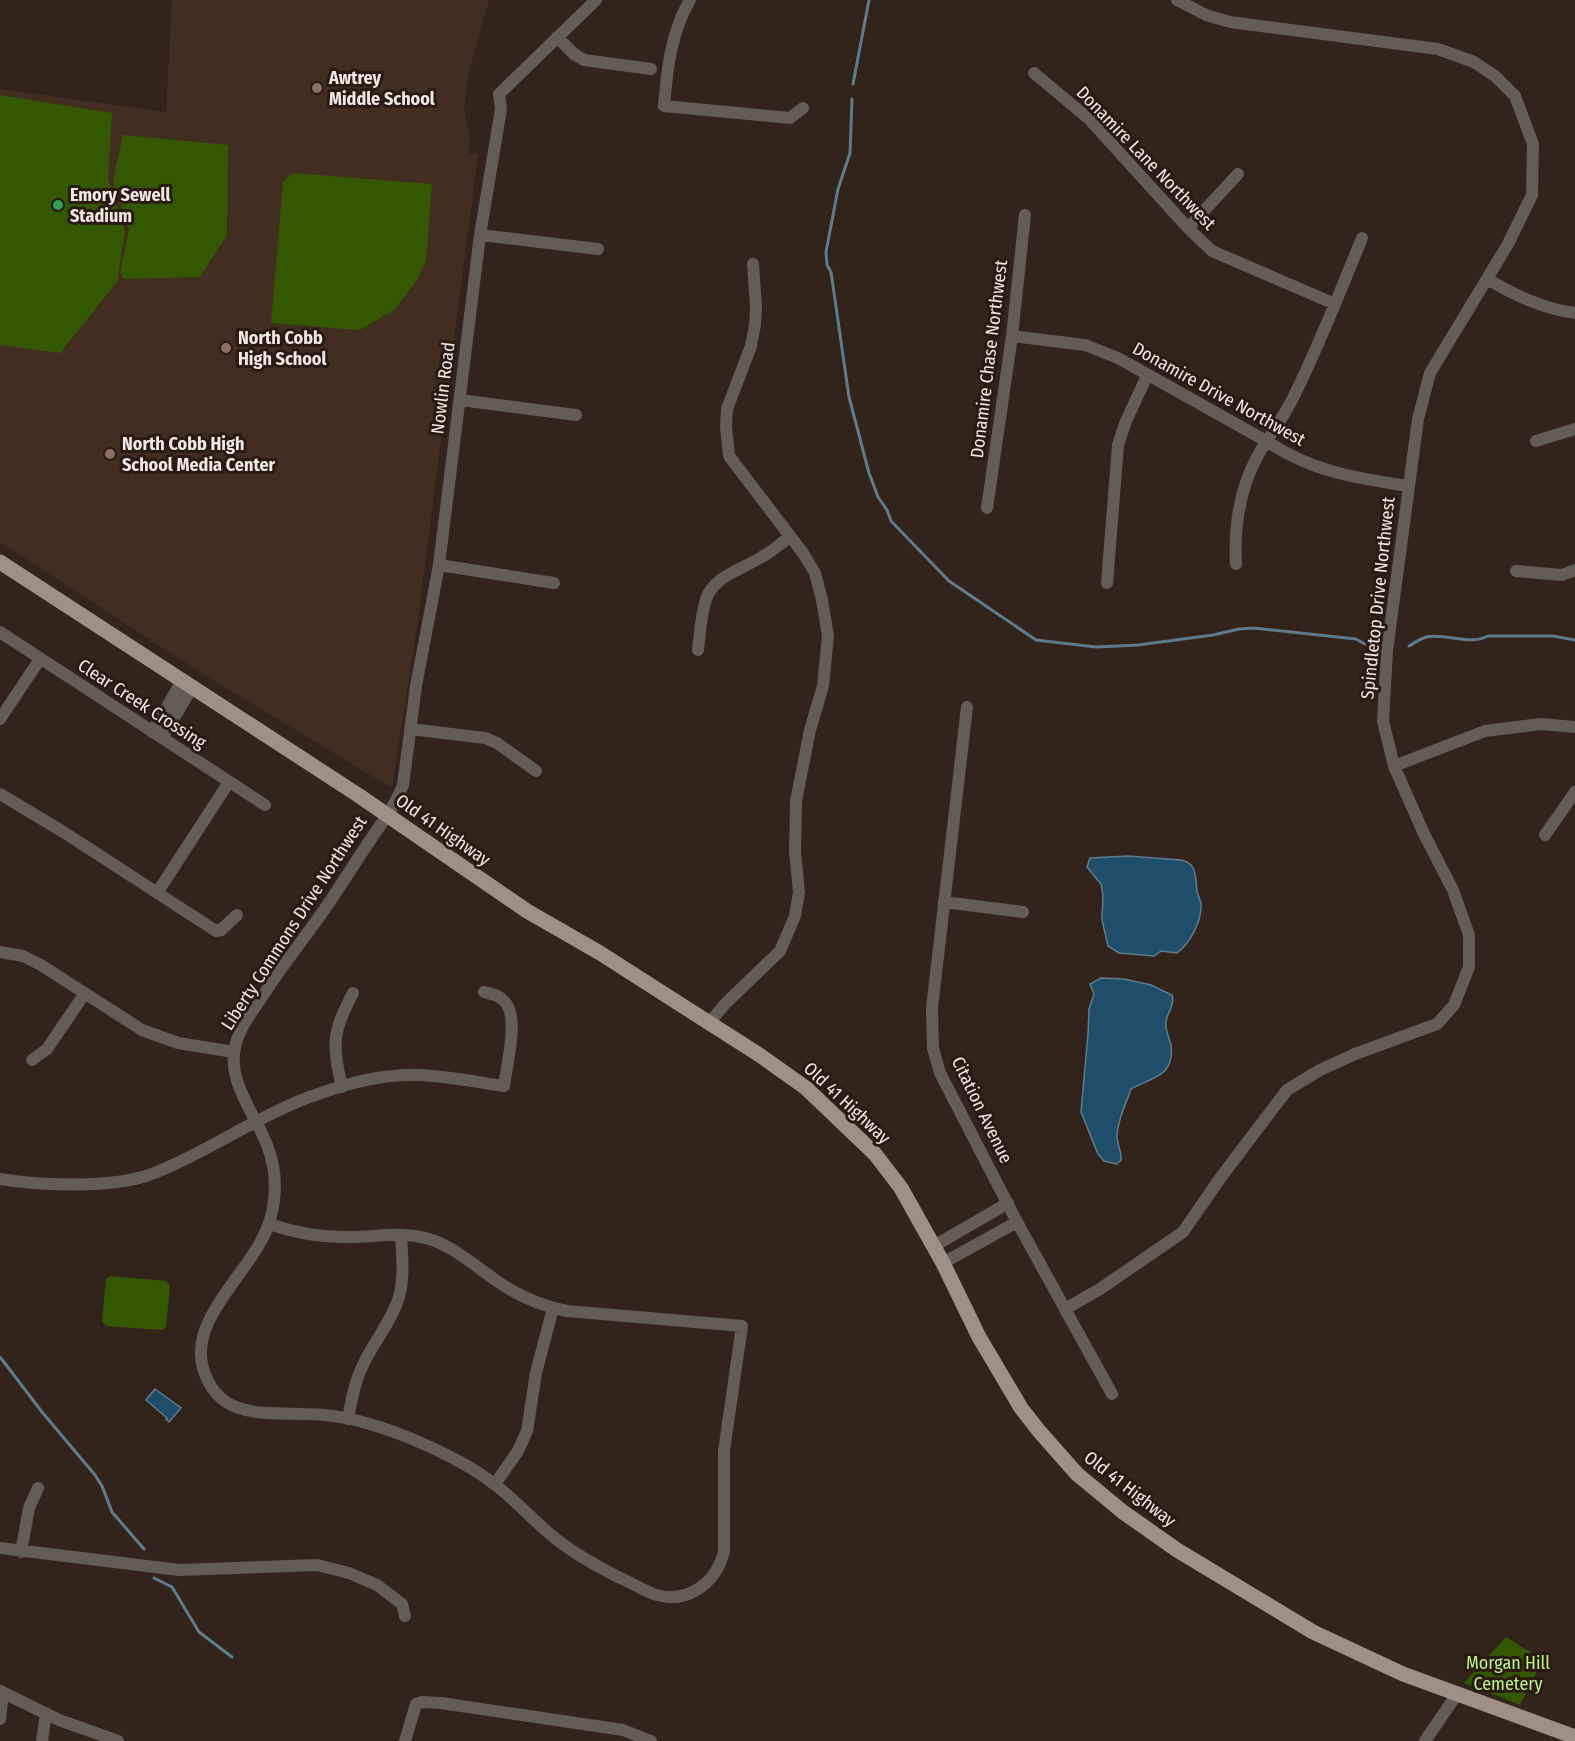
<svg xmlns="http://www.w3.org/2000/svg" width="1575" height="1741" viewBox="0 0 1575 1741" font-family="'Fira Sans Condensed',sans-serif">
<rect width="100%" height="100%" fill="#33241b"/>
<path fill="#422d21" d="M 172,0 L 489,0 L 469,72 L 464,107 L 470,138 L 468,153 L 478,155 L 417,627 L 392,788 L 203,674 L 0,542 L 0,89 L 166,112 Z"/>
<path fill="#345702" d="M 0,95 L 112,113 L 108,179 L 125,231 L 117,282 L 60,353 L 0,345 Z
M 123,135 L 228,145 L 227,235 L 200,277 L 124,279 L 120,273 L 129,229 L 113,181 Z
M 293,173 L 432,184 L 426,261 L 417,280 L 395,309 L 364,328 L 358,330 L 271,323 L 283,182 Z
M 111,1276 L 166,1281 L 170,1286 L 166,1327 L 162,1330 L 106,1326 L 102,1321 L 106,1279 Z
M 1506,1637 L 1543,1660 L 1520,1705 L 1464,1683 Z"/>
<path fill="#1f4e6a" stroke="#5e7c8e" stroke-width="1.5" d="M 1128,856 L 1181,860 C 1197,863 1195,876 1197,890 C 1197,894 1200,899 1201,903 C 1202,921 1191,942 1177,953 L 1161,951 L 1154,956 L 1119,953 L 1108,946 L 1102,920 L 1103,895 L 1101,884 L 1087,867 L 1090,858 Z
M 1101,978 L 1124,979 L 1151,985 L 1172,995 C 1175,1006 1167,1012 1166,1022 C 1165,1030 1169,1037 1171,1045 C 1175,1077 1152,1077 1131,1089 C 1126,1104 1117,1121 1117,1136 C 1117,1145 1122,1151 1121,1160 L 1117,1164 L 1104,1161 L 1098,1154 L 1081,1112 L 1088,1034 L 1089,1009 L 1094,994 L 1090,984 Z
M 155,1389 L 181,1408 L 169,1422 L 166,1419 L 167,1418 L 146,1400 Z"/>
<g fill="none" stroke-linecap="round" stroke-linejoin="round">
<path stroke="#5e7c8e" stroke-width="3" d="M 853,84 L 869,0
M 852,99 L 850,153 L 838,189 L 826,252 L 827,265 L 831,272 L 849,397 L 869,473 L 878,497 L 887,510 L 891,521 L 949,581 L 1036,640 L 1096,647 L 1138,645 L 1213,635 L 1239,629 L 1253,628 L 1356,639 L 1365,644
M 1409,646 C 1414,643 1420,639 1426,637 C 1447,633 1468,646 1488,636 L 1553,636 L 1575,640
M 0,1357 L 42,1412 L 95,1475 L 102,1486 L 112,1512 L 144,1549
M 154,1578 L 172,1587 L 199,1632 L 232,1657"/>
<path stroke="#645c57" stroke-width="12" d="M 690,0 C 671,32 667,70 664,106 L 790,118 L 803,108
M 557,37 L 574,54 L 584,60 L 651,69
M 1034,73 L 1089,119 L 1188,228 L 1212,251 L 1335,304
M 1188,228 L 1238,174
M 480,235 L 598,249
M 1487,279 C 1515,295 1543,309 1575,313
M 1012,336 L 1085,345 L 1118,358 L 1268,442 C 1313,472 1356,478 1408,486
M 460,400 L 576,415
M 1536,441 L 1575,429
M 987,508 L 1012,336 L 1025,215
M 1236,564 C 1234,527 1239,491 1257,457 C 1268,437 1283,419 1293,398 C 1319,346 1340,292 1362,238
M 439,565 L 554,583
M 1516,571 L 1562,575 L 1575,570
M 1107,583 L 1118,445 L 1126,421 L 1147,376
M 0,632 L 265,805
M 698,650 C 700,633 701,615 706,599 C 713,577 742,569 760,558 C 771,552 781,544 790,536
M 967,707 L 932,1008 L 933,1048 L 940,1073 L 1017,1222 L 1112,1394
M 0,719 L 40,659
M 410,729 L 485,738 L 497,743 L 536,771
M 152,732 L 182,681
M 162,738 L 192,688
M 1394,766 L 1485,731 L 1541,724 L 1575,727
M 0,794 L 65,833 L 216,931 L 221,930 L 237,915
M 1545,835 L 1575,792
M 157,893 L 229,782
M 944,902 L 1023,912
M 0,952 L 23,956 L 41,965 L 142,1030 L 178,1043 L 234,1052
M 709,1023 L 725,1004 L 780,951 L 795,916 L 799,892 L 795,852 L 796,801 L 810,730 L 823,686 L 828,636 L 822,600 L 815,573 L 803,553 L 729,456 L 726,427 L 727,409 L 751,346 L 755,325 L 756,307 L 753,264
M 32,1060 L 47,1049 L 85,993
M 342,1087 C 332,1043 332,1033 353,993
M 0,1179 C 39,1186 111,1188 149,1175 C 208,1153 260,1113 321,1093 C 351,1082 387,1074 419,1075 C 447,1076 476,1082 504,1086 C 507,1065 519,1017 505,1002 C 499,995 492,994 484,992
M 269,1224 C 296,1233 322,1238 350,1237 C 376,1237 404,1231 429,1239 C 459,1248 483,1274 511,1290 C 528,1300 547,1307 567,1311 L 742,1326 L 724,1451 L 724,1552 C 715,1585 685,1606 651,1593 C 639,1588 628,1581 616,1576 C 595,1565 575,1554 556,1539 C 534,1522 516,1500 494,1484 C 484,1476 473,1469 462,1463 C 429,1445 391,1429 355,1420 C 338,1416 320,1414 304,1414 C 262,1413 217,1418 203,1368 C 188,1316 256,1269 270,1220 C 277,1195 277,1170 267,1145 C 255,1113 225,1080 236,1043 C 242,1023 257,1005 268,988 C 286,961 306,936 324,910 C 339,889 352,867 367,845 C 379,826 395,807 403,785 L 416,686 L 439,565 L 480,235 L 501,109 L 499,94 L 596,0
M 934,1246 L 1008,1203
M 943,1263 L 1017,1222
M 1065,1309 L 1100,1289 L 1183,1232 L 1221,1177 L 1287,1090 L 1320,1070 L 1355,1054 L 1437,1024 L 1454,1005 L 1469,967 L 1469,935 L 1453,890 L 1424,834 L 1394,766 L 1383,721 L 1387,651 L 1418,419 L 1430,373 L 1508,244 L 1532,195 L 1533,144 L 1515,96 L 1495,76 L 1474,62 L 1438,49 L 1230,22 L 1206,15 L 1177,0
M 348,1419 C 352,1397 356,1376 367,1357 C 377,1338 391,1321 398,1300 C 405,1280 402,1256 401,1235
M 495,1484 L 518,1451 L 527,1431 L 536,1373 L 553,1308
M 0,1548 L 179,1570 L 317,1565 L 349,1573 L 377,1585 L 402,1604 L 405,1616
M 21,1552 L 29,1508 L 38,1488
M 0,1691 L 59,1720 L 118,1741
M 0,1719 L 3,1692
M 42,1741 L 46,1713
M 405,1741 L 416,1704 L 422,1702 L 441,1703 L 623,1730 L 651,1741
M 1425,1741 L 1457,1694"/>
<path stroke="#9f9086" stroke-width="15" d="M 0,562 L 358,795 L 527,911 L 600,953 L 761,1056 L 806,1088 L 875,1154 L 901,1188 L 943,1263 L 979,1337 L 1021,1408 L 1039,1431 L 1077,1474 L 1123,1512 L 1177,1550 L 1313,1632 L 1403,1674 L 1575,1737"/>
</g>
<g fill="#8d6e63" stroke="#291a12" stroke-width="2">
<circle cx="317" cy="88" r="6"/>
<circle cx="226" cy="348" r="6"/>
<circle cx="110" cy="454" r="6"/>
</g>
<circle fill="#2e9e5b" stroke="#291a12" stroke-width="2" cx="58" cy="205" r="6"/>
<g text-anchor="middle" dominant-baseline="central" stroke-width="6" stroke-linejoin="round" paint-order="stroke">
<g font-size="18" font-weight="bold" fill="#f2e8e2" stroke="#291a12" text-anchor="start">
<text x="329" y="78">Awtrey<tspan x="329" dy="21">Middle School</tspan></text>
<text x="70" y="195">Emory Sewell<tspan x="70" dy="21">Stadium</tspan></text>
<text x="238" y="338">North Cobb<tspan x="238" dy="21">High School</tspan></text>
<text x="122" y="444">North Cobb High<tspan x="122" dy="21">School Media Center</tspan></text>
</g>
<g font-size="18" fill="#f2e8e2" stroke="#291a12">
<text transform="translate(1146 158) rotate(46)">Donamire Lane Northwest</text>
<text transform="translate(989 359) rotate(-83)">Donamire Chase Northwest</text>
<text transform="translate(443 388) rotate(-83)">Nowlin Road</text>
<text transform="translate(1219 394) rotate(29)">Donamire Drive Northwest</text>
<text transform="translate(1378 598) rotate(-84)">Spindletop Drive Northwest</text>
<text transform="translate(142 704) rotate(33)">Clear Creek Crossing</text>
<text transform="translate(443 830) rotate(35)">Old 41 Highway</text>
<text transform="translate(294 923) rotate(-57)">Liberty Commons Drive Northwest</text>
<text transform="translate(847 1103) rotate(43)">Old 41 Highway</text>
<text transform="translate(982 1110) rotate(64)">Citation Avenue</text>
<text transform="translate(1130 1489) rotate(38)">Old 41 Highway</text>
</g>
<g font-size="18" fill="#bbf28a" stroke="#291a12">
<text x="1508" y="1663">Morgan Hill<tspan x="1508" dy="21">Cemetery</tspan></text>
</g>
</g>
</svg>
